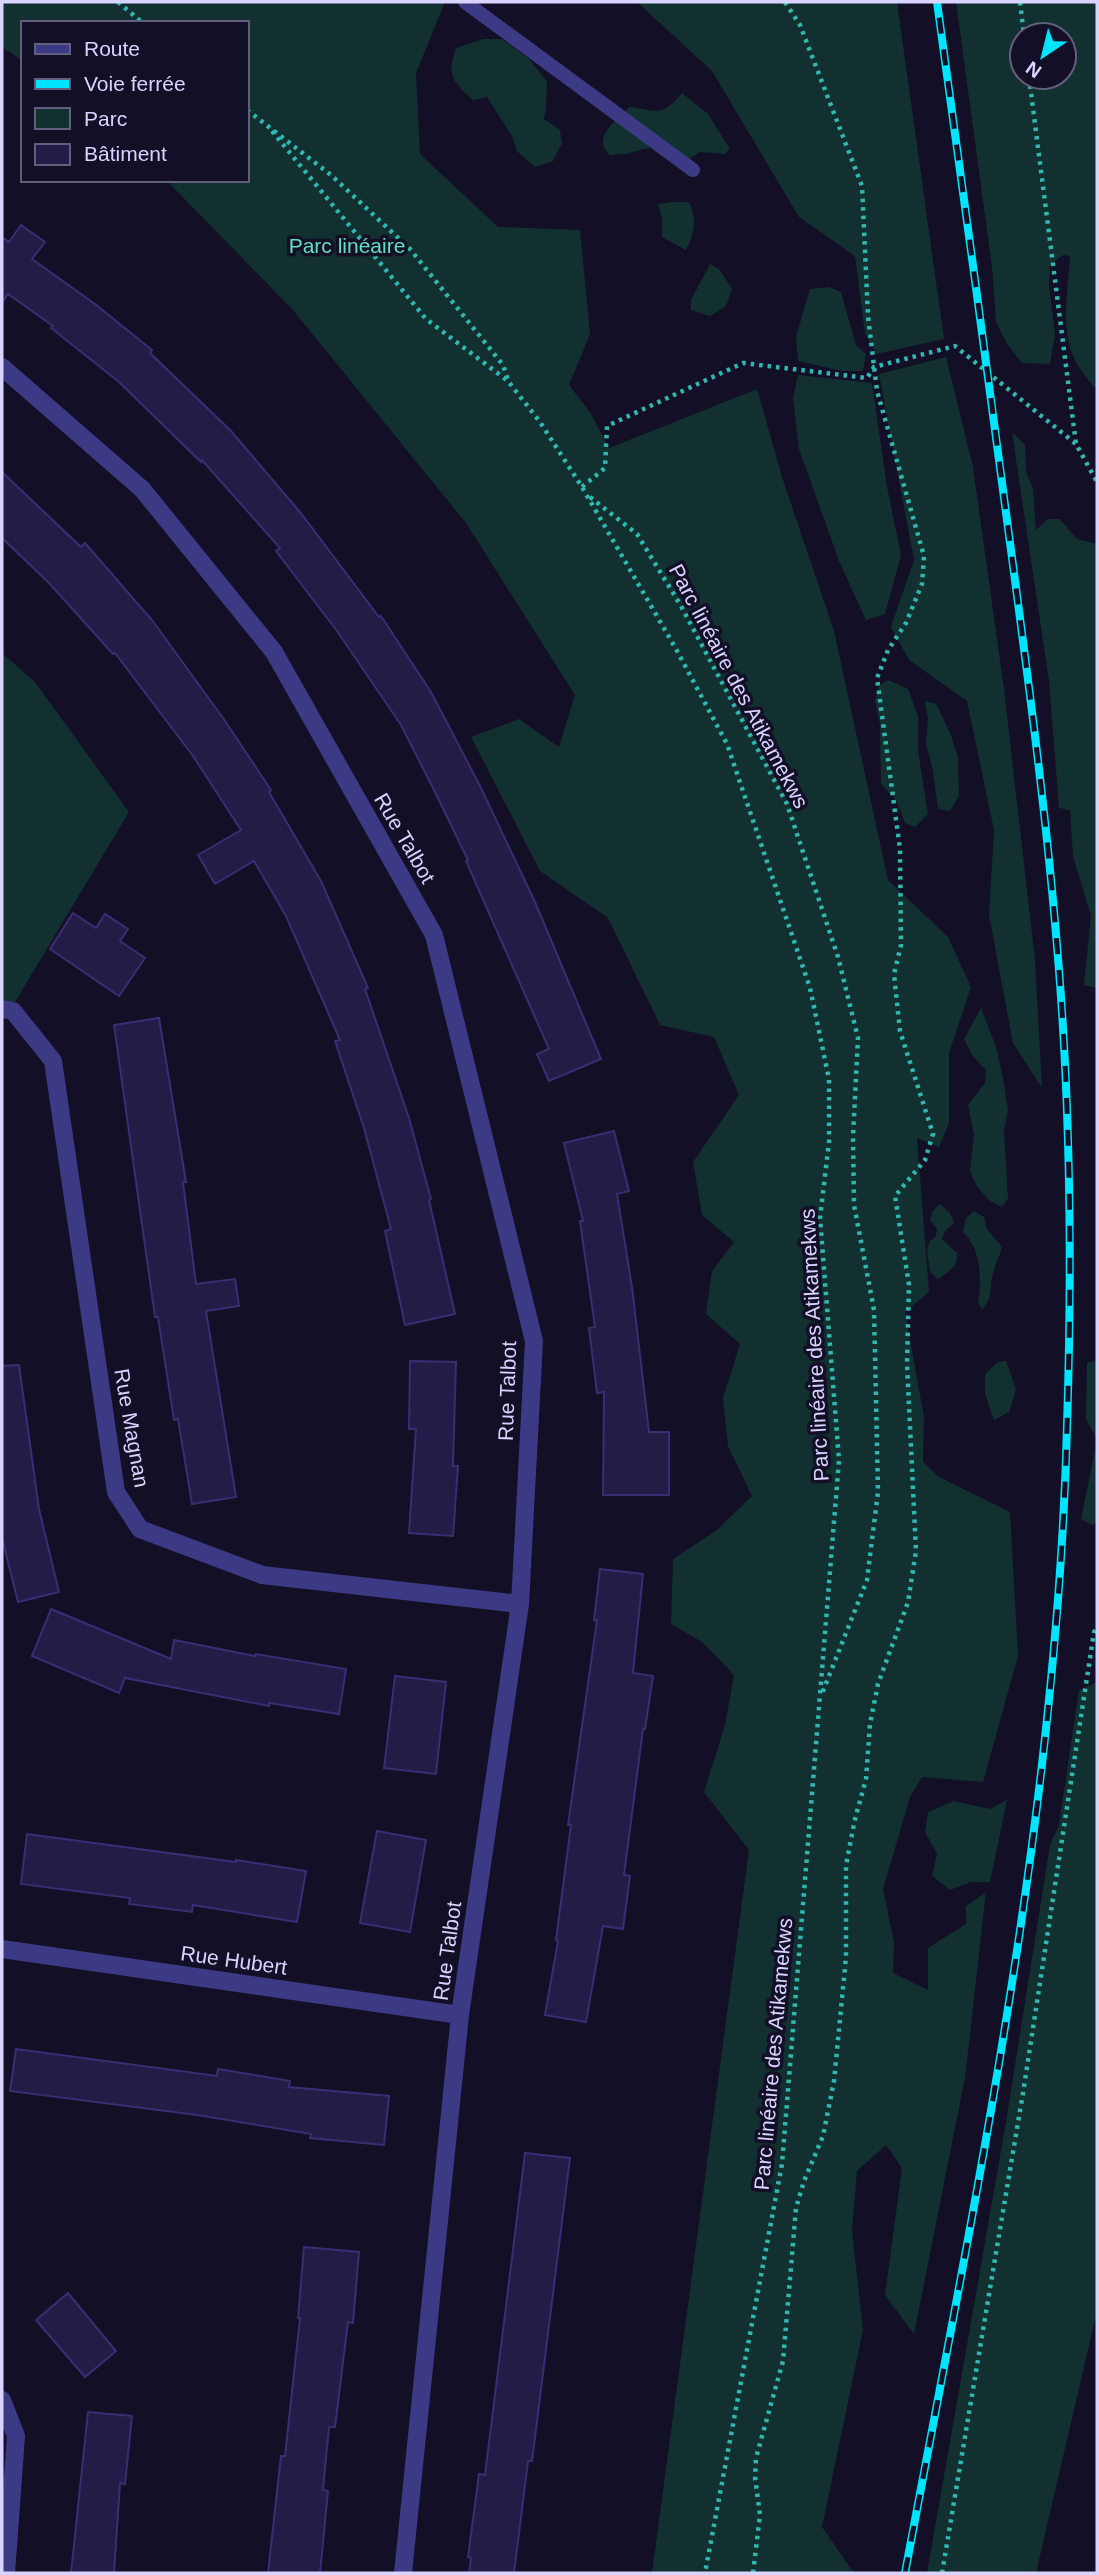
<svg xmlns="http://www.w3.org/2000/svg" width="1099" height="2575" viewBox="0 0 1099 2575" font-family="Helvetica,sans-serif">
<rect width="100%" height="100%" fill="#130f26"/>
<path fill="#12302f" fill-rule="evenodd" d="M 2,2 L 445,2 L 416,73 L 420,154 L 498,227 L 580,230 L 590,334 L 569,385 L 590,412 L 609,448 L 757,389 L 782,477 L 834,631 L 888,880 L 948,937 L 971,987 L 949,1053 L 949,1123 L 939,1147 L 917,1138 L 929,1292 L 905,1312 L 924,1417 L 923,1462 L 939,1477 L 1010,1512 L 1018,1656 L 983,1782 L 922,1777 L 910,1797 L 883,1889 L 894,1942 L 893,1973 L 928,1990 L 928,1948 L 966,1924 L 966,1906 L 986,1892 L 965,2078 L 914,2334 L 885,2295 L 902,2168 L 886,2145 L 857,2171 L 852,2230 L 863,2330 L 822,2527 L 854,2573 L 652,2573 L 749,1850 L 704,1792 L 725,1725 L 734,1675 L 702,1642 L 671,1624 L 673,1559 L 717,1530 L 752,1496 L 728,1446 L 723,1398 L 740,1344 L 706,1314 L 712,1271 L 734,1242 L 702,1215 L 693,1162 L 739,1095 L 714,1037 L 660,1025 L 608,918 L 540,871 L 471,737 L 519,719 L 559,747 L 575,695 L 466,523 L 293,310 L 166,180 L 247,180 L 247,23 L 23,23 L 23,61 L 2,47 Z
M 637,2 L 897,2 L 944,339 L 877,354 L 865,334 L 855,256 L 799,217 L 712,71 Z
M 956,2 L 1097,2 L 1097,389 C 1092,386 1088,379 1083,373 C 1057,339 1068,296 1070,256 L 1063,255 L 1050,265 L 1049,286 L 1055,334 L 1050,364 L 1022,363 L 1007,344 L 996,322 L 992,267 ZM 1022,35 L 1064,35 L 1064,77 L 1022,77 Z
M 483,39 L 502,39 L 528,58 L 547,81 L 546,109 L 544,119 L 560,130 L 562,143 L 553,161 L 535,167 L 517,151 L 512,136 L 487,97 L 473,100 C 451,80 447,76 456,48 Z
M 682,93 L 708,114 L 730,149 L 725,154 L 700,152 L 689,159 L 663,144 L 626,154 L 610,155 C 607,152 604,149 603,145 C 600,132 621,115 630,107 C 659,111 662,117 682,93 Z
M 671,202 L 689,202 C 697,219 695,232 686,250 L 662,237 L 662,219 L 658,204 Z
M 710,264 L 719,269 L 732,289 L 726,306 L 710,316 L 691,310 L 691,300 Z
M 829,287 L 841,292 L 856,345 L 866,354 L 863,371 L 842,371 L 798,361 L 796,337 L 810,289 Z
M 946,357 L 973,467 L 1004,689 L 1035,960 L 1042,1088 L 1013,1043 L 989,915 L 994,830 L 967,701 L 909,660 L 891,627 L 914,560 L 879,374 Z
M 798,375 L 872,383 L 887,487 L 901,555 L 885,614 L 866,620 L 839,561 L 799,449 L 793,398 Z
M 1012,432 L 1025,445 L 1026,472 L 1033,489 L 1036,530 L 1048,519 L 1060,519 L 1077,539 L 1097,544 L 1097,988 L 1084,985 L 1091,916 L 1073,856 L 1070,810 L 1059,808 L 1049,681 Z
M 2,653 L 35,682 L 129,812 L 12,1007 L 2,1006 Z
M 888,680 L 908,689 L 918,716 L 918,751 L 928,814 L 915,827 L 905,823 L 896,800 L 881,784 L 880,724 L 875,701 L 879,686 Z
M 925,701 L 936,704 L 951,735 L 958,757 L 959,796 L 950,811 L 938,809 L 933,771 L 926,743 L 928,719 Z
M 981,1008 L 996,1047 L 1003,1078 L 1008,1110 L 1004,1130 L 1008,1199 L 1002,1207 L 990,1201 L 977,1187 L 970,1171 L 974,1135 L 968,1105 L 985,1083 L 986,1070 L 972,1055 L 964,1039 Z
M 940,1204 L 950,1213 L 954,1223 L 945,1231 L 942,1239 L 957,1253 C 958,1268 949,1271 938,1279 L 930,1272 L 927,1250 L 930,1241 L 935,1238 L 937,1229 L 930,1220 L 932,1212 Z
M 974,1211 L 984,1217 L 987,1229 L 1002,1247 C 1000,1256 995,1264 993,1273 C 988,1291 995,1293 982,1310 L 978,1303 C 982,1279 981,1249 963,1232 L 966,1218 Z
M 1097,1360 L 1097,1439 L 1086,1419 L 1087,1363 Z
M 1006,1361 L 1016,1389 L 1009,1412 L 994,1420 L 985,1394 L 985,1374 L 998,1362 Z
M 1097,1440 L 1097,1521 L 1093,1525 L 1081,1519 Z
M 1097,1682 L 1097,2311 L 1036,2573 L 927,2573 L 1005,2128 L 1050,1845 L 1059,1825 L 1079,1690 Z
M 1007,1800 L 990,1882 L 971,1882 L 950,1890 L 932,1876 L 937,1854 L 925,1832 L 928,1812 L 954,1801 L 990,1809 Z"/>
<path fill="#241b47" stroke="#3b2d73" stroke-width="2" d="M 21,225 L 45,242 L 32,259 L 95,304 L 152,350 L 150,353 L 231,431 L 300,512 L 379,617 L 381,616 L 431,692 L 481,788 L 535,902 L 601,1059 L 549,1081 L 537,1054 L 549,1049 L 466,861 L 468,860 L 435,792 L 401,725 L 337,631 L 276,551 L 280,548 L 202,460 L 201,462 L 119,382 L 51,328 L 53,326 L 8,294 L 2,303 L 2,237 L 9,242 Z
M 2,472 L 81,547 L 85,543 L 152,620 L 223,718 L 271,790 L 269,792 L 321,881 L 368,988 L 365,989 L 409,1118 L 431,1199 L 429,1200 L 455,1314 L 405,1325 L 385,1231 L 391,1229 L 364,1128 L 335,1041 L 340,1040 L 286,916 L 254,861 L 215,884 L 198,855 L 241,830 L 193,756 L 115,653 L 113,654 L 49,583 L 2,538 Z
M 73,913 L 96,928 L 105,914 L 128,929 L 120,941 L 145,958 L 119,996 L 50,949 Z
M 159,1018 L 186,1182 L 183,1182 L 196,1284 L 235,1279 L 239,1306 L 206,1311 L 236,1497 L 192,1504 L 178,1419 L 174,1420 L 158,1317 L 155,1317 L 114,1025 Z
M 614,1131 L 629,1191 L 617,1194 L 632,1287 L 649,1432 L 669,1432 L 669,1495 L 603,1495 L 604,1392 L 597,1393 L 589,1328 L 595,1327 L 580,1221 L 583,1221 L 564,1143 Z
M 410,1361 L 456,1362 L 453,1466 L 458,1466 L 453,1536 L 409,1533 L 416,1429 L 409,1429 Z
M 19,1365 L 39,1509 L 59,1592 L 18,1602 L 2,1538 L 2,1366 Z
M 600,1569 L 643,1574 L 633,1673 L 653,1676 L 645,1729 L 643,1729 L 624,1875 L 630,1876 L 623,1929 L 603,1926 L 586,2022 L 545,2015 L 558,1941 L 556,1940 L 571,1825 L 568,1825 L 597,1620 L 594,1620 Z
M 51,1609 L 171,1659 L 174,1640 L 255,1656 L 256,1654 L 346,1669 L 339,1714 L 269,1703 L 269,1706 L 125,1678 L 119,1693 L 32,1656 Z
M 395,1676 L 446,1682 L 436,1774 L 384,1768 Z
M 377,1831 L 426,1840 L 410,1932 L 360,1923 Z
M 27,1834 L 236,1862 L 236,1860 L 306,1871 L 297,1922 L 193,1905 L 192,1912 L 129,1904 L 130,1898 L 21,1884 Z
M 16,2049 L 217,2076 L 218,2069 L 290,2081 L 289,2087 L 389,2096 L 384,2145 L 310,2138 L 311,2134 L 197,2115 L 10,2091 Z
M 525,2153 L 570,2158 L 532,2461 L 528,2461 L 514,2573 L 469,2573 L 471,2558 L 468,2557 L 479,2474 L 485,2475 Z
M 304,2247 L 359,2252 L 353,2323 L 348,2322 L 335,2427 L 329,2427 L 323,2490 L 328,2491 L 320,2573 L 268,2573 L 281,2456 L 285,2456 L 300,2318 L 298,2318 Z
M 68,2293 L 116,2351 L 85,2377 L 36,2320 Z
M 88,2412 L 132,2416 L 125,2484 L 120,2483 L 114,2573 L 71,2573 Z"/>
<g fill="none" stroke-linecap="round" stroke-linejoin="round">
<path stroke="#2fb8b0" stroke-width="4.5" stroke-dasharray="3.5 5" stroke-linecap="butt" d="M 118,2 L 143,23
M 1020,2 L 1024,35
M 1029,77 L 1076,444 L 1097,482
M 247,110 L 331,175 L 410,249 L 503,365 L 508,380
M 272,131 L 426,319 L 508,381 L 540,422 L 582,487 L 676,649 L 727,744 L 810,988 L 829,1079 L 829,1142 L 820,1218 L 839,1460 L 782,2164 L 705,2573
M 582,487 L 605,468 L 607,426 L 743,363 L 867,378 L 874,367 L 955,346 L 1076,444
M 590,497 L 637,534 L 681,606 L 787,804 L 838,957 L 858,1038 L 853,1136 L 854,1205 L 874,1310 L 878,1492 L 867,1580 L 821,1696
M 753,2573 L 760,2515 L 755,2477 L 756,2458 L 783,2361 L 796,2208 L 804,2181 L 823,2136 L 834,2081 L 846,1957 L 846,1865 L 855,1819 L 866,1779 L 870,1724 L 878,1684 L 908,1602 L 916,1551 L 907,1364 L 909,1285 L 895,1196 L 925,1160 L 933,1134 L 900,1031 L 894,974 L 901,945 L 900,849 L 877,678 L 888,650 L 906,623 L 922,584 L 924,556 L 877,391 L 868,316 L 862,186 L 800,25 L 785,2
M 942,2573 L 1023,2093 L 1094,1632 L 1097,1628"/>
<path stroke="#3d3a85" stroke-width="14" d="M 465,2 L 693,170"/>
<path stroke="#3d3a85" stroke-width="18" d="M 2,367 L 142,489 L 274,652 L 434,935 L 534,1341 L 520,1604 L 460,2015 L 403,2573
M 2,1009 L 13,1011 L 53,1061 L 116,1492 L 140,1529 L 262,1575 L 520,1604
M 2,1949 L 460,2015
M 2,2400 L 16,2436 L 6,2573"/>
<g stroke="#00e5ff" stroke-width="8">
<path id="rail" d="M 905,2573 C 976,2194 1057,1814 1067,1427 C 1072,1271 1071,1114 1058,958 C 1046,807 1025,656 1005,505 C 983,337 960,170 937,2"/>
</g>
<use href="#rail" stroke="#130f26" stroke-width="5" stroke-dasharray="16" stroke-linecap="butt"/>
</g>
<g text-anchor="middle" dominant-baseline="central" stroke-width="7" stroke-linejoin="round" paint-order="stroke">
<g font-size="21" fill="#5fe0c0" stroke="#130f26">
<text x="347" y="245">Parc linéaire</text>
</g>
<g font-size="21" fill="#d9d4ff" stroke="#130f26">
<text transform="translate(739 686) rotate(62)">Parc linéaire des Atikamekws</text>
<text transform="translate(405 838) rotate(60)">Rue Talbot</text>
<text transform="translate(814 1345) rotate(-93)">Parc linéaire des Atikamekws</text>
<text transform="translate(507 1391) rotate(-88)">Rue Talbot</text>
<text transform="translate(132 1428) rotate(80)">Rue Magnan</text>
<text transform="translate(447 1951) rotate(-82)">Rue Talbot</text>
<text transform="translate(234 1960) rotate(8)">Rue Hubert</text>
<text transform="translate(773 2054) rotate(-85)">Parc linéaire des Atikamekws</text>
</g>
</g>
<rect width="1099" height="2575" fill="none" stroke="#d9d4ff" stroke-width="7"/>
<rect x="21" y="21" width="228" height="161" fill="#130f26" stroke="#625e7d" stroke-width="2"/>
<rect x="35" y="44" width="35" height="10" fill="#3d3a85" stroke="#625e7d" stroke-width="2"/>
<text x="84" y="56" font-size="21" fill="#d9d4ff">Route</text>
<rect x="35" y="79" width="35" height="10" fill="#00e5ff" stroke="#625e7d" stroke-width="2"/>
<text x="84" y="91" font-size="21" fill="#d9d4ff">Voie ferrée</text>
<rect x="35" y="108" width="35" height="21" fill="#12302f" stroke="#625e7d" stroke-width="2"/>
<text x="84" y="126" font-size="21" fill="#d9d4ff">Parc</text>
<rect x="35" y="144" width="35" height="21" fill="#241b47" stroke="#625e7d" stroke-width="2"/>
<text x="84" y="161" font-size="21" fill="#d9d4ff">Bâtiment</text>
<g transform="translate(1043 56) rotate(215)"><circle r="33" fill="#130f26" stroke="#625e7d" stroke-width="2"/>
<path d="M0-5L12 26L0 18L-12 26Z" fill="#00e5ff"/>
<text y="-10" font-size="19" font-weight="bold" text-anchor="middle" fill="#d9d4ff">N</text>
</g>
</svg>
